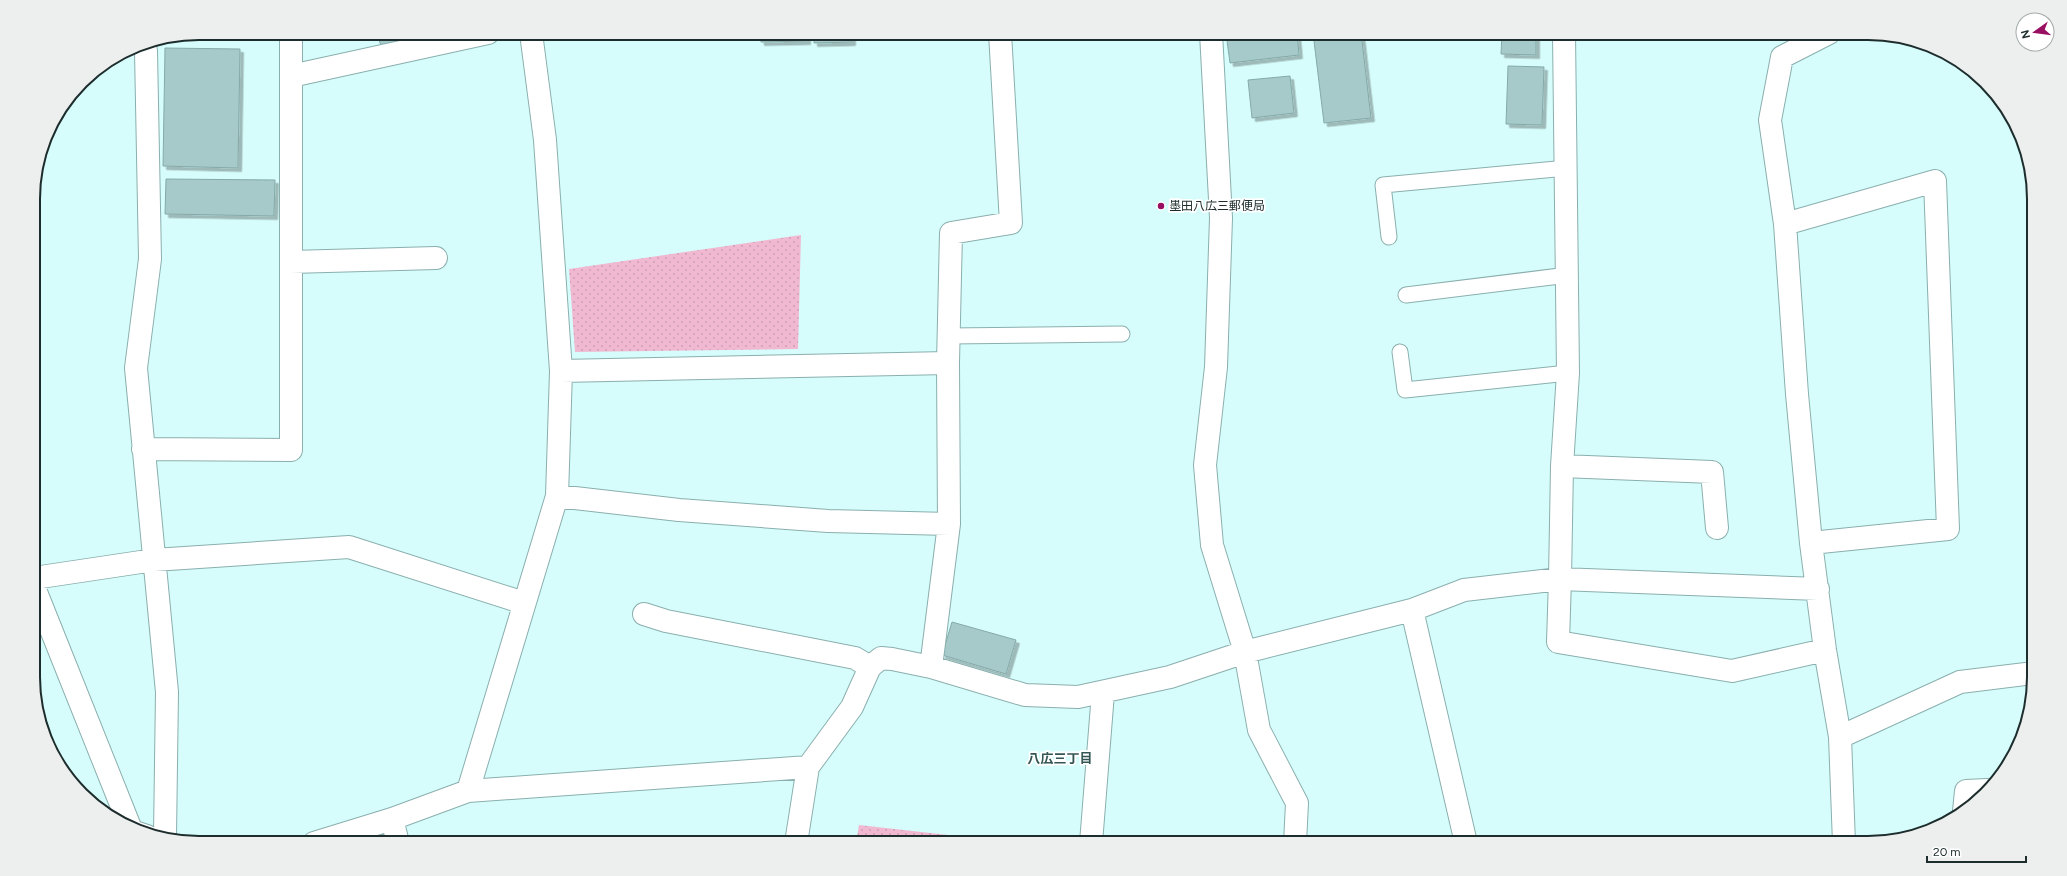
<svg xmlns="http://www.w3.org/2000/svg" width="2067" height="876" viewBox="0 0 2067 876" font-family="Figtree,'Noto Sans JP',sans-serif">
<defs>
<pattern id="park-dots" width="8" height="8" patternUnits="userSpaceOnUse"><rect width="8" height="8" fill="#f1b9d1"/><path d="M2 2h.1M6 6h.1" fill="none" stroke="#ce9fb4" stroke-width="1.8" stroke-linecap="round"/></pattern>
<filter id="shadow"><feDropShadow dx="3.5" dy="3.5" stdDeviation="0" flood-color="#0004"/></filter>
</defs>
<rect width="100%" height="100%" fill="#d6fdfb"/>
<path fill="url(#park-dots)" d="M 801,235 L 798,349 L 575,352 L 569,269 Z
M 859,825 L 975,838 L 975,843 L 856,843 Z"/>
<path fill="#a5cac9" stroke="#85a9a8" filter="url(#shadow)" d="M 377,33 L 414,33 L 415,37 L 381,46 Z
M 423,33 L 440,33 L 424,37 Z
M 760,33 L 807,33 L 807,41 L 761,42 Z
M 814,33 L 852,33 L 852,42 L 814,43 Z
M 1226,33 L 1297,33 L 1299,55 L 1230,63 Z
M 1313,33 L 1361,33 L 1371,118 L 1324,123 Z
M 1502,33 L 1536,33 L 1536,55 L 1501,54 Z
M 165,48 L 240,49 L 238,168 L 163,166 Z
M 1508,66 L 1544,67 L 1542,125 L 1506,124 Z
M 1290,76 L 1294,113 L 1252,118 L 1248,80 Z
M 166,179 L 275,180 L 274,216 L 165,214 Z
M 952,622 L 1016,640 L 1006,674 L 942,655 Z"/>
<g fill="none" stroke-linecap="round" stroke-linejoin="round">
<g stroke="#8aafae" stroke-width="17">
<path id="lane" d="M 1389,237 L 1383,185 L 1567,168
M 1406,295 L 1568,275
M 948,336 L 1122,334
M 1400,352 L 1405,390 L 1568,373
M 131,827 L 149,833"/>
</g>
<g stroke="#8aafae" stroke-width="24">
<path id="street" d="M 1211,33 L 1221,218 L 1216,367 L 1205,465 L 1212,545 L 1245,652 L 1259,730 L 1297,803 L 1295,843
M 1829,33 L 1782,57 L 1770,120 L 1785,224 L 1797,394 L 1811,543 L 1825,650 L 1840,737 L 1844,843
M 144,44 L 146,51 L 150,259 L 136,368 L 167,692 L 165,836
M 291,76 L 488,33
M 1785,224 L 1935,181 L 1948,529 L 1811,543
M 291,262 L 436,258
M 561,371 L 948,363
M 143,449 L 291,450 L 291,33
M 1562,466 L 1712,472 L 1717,528
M 557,496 L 679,510 L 828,521 L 949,524
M 34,578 L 154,560 L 349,547 L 524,603
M 34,587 L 130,827
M 1818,589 L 1560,579 L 1558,642 L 1732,671 L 1825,650
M 1412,610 L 1466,843
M 644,614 L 666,621 L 855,658 L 870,667
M 931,667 L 949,524 L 948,363 L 951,233 L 1011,223 L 1000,33
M 1840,737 L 1960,682 L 2034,673
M 468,791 L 557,496 L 561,371 L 545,140 L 531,33
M 1964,811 L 1966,791 L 1987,790
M 392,819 L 398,843
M 314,843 L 392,819 L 468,791 L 808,767
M 796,843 L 808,767 L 852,707 L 870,667 L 881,658 L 892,659 L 931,667 L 1025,695 L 1078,697 L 1170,677 L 1245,652 L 1412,610 L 1464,590 L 1560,579 L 1562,466 L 1568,373 L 1564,33
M 1091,843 L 1103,693"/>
</g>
<use href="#lane" stroke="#fff" stroke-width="15"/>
<use href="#street" stroke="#fff" stroke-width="22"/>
</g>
<circle fill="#990f62" stroke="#fff" stroke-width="1.5" cx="1161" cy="206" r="4"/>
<g text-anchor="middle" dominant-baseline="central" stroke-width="3.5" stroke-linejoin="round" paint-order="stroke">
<g font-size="12" fill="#1d2c2c" stroke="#fff" text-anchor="start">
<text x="1169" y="206">墨田八広三郵便局</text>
</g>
<g font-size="13" font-weight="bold" fill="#335655" stroke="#fff">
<text x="1060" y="758">八広三丁目</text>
</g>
</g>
<path d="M0 0H2067V876H0ZM199 40H1868A159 159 0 0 1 2027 199V677A159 159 0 0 1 1868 836H199A159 159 0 0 1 40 677V199A159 159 0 0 1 199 40Z" fill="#edeeee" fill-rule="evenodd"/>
<path fill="none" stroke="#1d2c2c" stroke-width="2" d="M199 40H1868A159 159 0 0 1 2027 199V677A159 159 0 0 1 1868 836H199A159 159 0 0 1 40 677V199A159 159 0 0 1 199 40Z"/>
<g transform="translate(2035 32) rotate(256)"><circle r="19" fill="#ffffff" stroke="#a5abab"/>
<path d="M0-3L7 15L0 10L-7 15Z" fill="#990f62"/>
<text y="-6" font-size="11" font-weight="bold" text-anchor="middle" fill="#1d2c2c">N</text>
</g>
<path d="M1927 856v6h99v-6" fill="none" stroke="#1d2c2c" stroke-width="2"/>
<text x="1933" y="856" font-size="12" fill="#1d2c2c" stroke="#ffffff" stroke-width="3" paint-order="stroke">20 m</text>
</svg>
